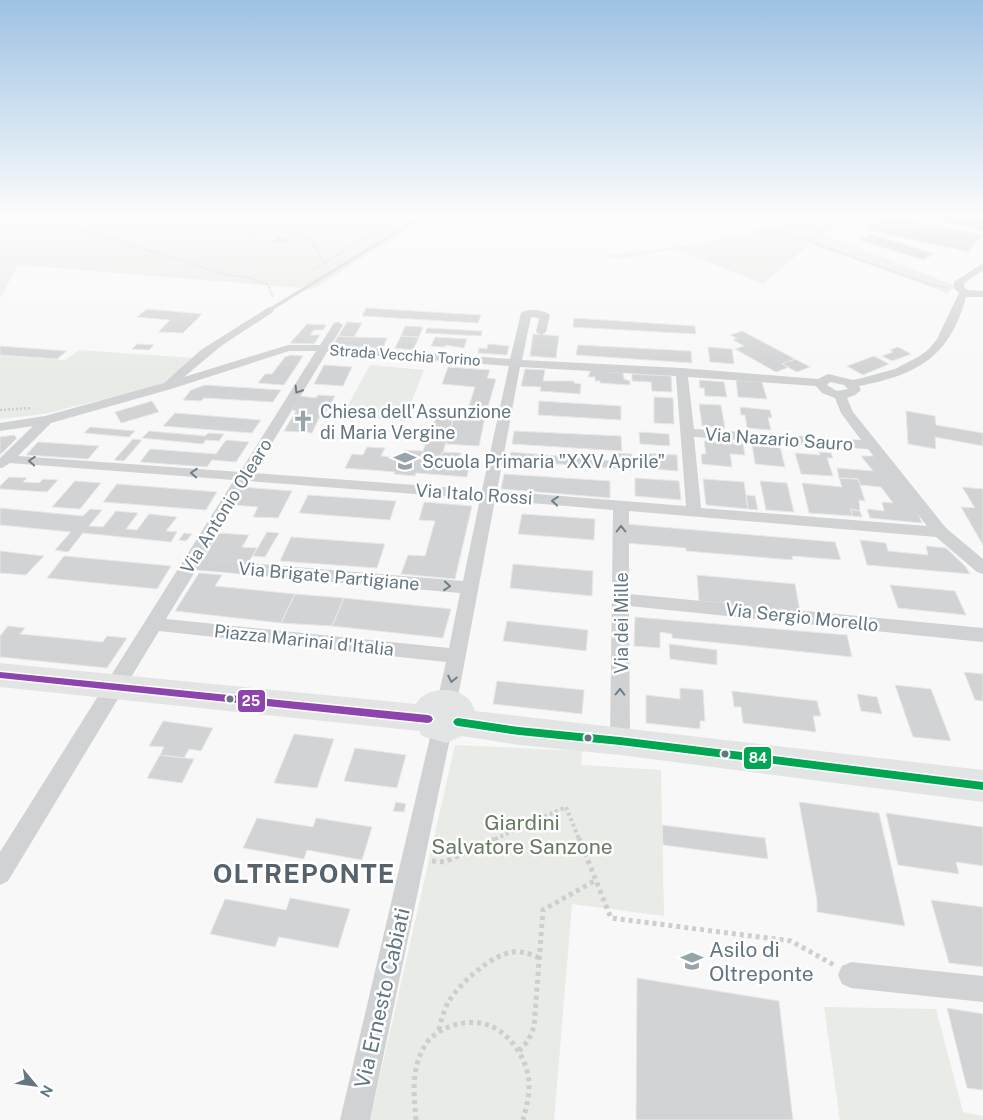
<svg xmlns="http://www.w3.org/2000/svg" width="983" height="1120" viewBox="0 0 983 1120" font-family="'Public Sans',sans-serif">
<rect width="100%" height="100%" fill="#f8f8f8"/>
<path fill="#e8ebe6" d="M 0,215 L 432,215 L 313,289 L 18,265 L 0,299 Z
M 823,215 L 845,215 L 826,235 L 956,286 L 946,295 L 944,292 L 937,289 L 810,244 L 763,284 L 676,249 L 617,259 L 602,256 L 698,244 L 765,230 Z
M 79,350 L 194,358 L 161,385 L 44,414 L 0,419 L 0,355 L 65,360 Z
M 370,365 L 424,370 L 404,421 L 342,416 Z
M 455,745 L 582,751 L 581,765 L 661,770 L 664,916 L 572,904 L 554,1120 L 370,1120 Z
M 824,1007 L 936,1009 L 963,1112 L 983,1116 L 983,1120 L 840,1120 Z"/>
<path fill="#d2d3d4" stroke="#e8e8e8" d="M 614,215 L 633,215 L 627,220 L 612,217 Z
M 884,215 L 886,215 L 982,235 L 969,252 L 867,230 Z
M 905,215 L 958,215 L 983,220 L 983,231 Z
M 871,234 L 935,254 L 923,260 L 859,240 Z
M 279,236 L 291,239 L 282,243 L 271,241 Z
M 366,308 L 481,315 L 478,323 L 362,316 Z
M 147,309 L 202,314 L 183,333 L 158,332 L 170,320 L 137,317 Z
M 574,318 L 695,326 L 696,334 L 573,327 Z
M 347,322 L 362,323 L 354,337 L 338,336 Z
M 307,324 L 326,325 L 323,330 L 314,330 L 310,335 L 320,335 L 314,344 L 290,343 Z
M 405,326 L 423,327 L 419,337 L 401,336 Z
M 427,328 L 482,331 L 481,336 L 425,333 Z
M 742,331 L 795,359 L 782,364 L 789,367 L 776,372 L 735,349 L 744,346 L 733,340 L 737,338 L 730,335 Z
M 533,334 L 559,336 L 556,358 L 530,356 Z
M 338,336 L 354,337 L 387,338 L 383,348 L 333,345 Z
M 401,336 L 419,337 L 413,350 L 395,348 Z
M 435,337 L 467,339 L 464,348 L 445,345 L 445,347 L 431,346 Z
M 137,344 L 154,345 L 149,350 L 132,349 Z
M 488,344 L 509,346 L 507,355 L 478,353 L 479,348 L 487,349 Z
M 578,345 L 691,351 L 692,363 L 576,355 Z
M 0,346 L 67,351 L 57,359 L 0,355 Z
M 708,347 L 732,349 L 734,364 L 710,362 Z
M 898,347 L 911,354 L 892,361 L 882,356 L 893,352 L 890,350 Z
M 291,355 L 303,356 L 284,385 L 258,383 L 265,374 L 272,374 L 285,357 Z
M 874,356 L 889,364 L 863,375 L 847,366 Z
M 795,359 L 810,367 L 797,372 L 782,364 Z
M 324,365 L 352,367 L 343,386 L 314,384 Z
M 448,367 L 490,370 L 487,378 L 496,379 L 485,417 L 466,415 L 475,387 L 442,384 Z
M 525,369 L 545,370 L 543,381 L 574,381 L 574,383 L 581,384 L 580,394 L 540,391 L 541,387 L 521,386 Z
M 591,370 L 623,373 L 624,379 L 630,381 L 630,385 L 600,383 L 600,381 L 595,381 L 595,377 L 588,377 Z
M 632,374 L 671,376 L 672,392 L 652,391 L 651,382 L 632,381 Z
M 699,380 L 724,382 L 727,397 L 705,396 L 704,388 L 700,388 Z
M 736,380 L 762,382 L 767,399 L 738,397 Z
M 205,385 L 281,390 L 273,402 L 204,398 L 201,401 L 183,400 L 191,390 Z
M 318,395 L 335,396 L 326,412 L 322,412 L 312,433 L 284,431 L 296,411 L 292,410 L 300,396 L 316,398 Z
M 654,397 L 673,398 L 674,424 L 654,423 Z
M 152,401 L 159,412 L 121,423 L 115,412 Z
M 539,401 L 621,406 L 621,420 L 538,415 Z
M 699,404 L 721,405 L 725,428 L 702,426 Z
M 740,407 L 770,410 L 772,418 L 768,417 L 771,430 L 747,428 L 745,415 L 741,415 Z
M 906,411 L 935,416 L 936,425 L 983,433 L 983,446 L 935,437 L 936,449 L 908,444 Z
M 175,413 L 261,420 L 252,433 L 163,426 Z
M 437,414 L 454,416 L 443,452 L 439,461 L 420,459 Z
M 455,415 L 485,417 L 479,446 L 446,444 Z
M 90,427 L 135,431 L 129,437 L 84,433 Z
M 149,431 L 205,436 L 208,433 L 224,434 L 219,441 L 206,440 L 203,444 L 142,438 Z
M 514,431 L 621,436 L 622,451 L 512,444 Z
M 639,432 L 669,434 L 670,446 L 640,444 Z
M 14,435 L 17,438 L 0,455 L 0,437 Z
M 133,439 L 142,440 L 124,461 L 114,460 Z
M 226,440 L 249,442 L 236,462 L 212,460 L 207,467 L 140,462 L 150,449 L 216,454 Z
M 704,441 L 743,444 L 745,455 L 730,454 L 732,467 L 702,464 L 701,454 L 706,454 Z
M 38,442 L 99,446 L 88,459 L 26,455 Z
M 752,444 L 780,446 L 785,467 L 755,464 Z
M 367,447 L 385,448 L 381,456 L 401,458 L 404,450 L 423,451 L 420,459 L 439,461 L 442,452 L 461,453 L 458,462 L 470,463 L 467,477 L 416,473 L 415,476 L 394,474 L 395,472 L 345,468 L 352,454 L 363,455 Z
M 511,452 L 616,461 L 616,453 L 632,454 L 632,470 L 509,460 Z
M 819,452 L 831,453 L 833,458 L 827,458 L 833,476 L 801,474 L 795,453 L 820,455 Z
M 640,453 L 677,455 L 678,471 L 641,468 Z
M 861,456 L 876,456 L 914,504 L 922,523 L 870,518 L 867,509 L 884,511 L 882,502 L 893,503 L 881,487 L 860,485 L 858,479 L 839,478 L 837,468 L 873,471 Z
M 504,474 L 610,481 L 610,498 L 501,489 Z
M 9,477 L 27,478 L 23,482 L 39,483 L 43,479 L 58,480 L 47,492 L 0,489 L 0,486 Z
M 635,478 L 679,481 L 681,500 L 635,496 Z
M 839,478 L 858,479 L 865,501 L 859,500 L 860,511 L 851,509 L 852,516 L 809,513 L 802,483 L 842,487 Z
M 703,479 L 744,482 L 748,509 L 706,505 Z
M 75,481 L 101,483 L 80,509 L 52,507 Z
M 760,481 L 787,483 L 794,512 L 766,510 Z
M 117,484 L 217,492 L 206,510 L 103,502 Z
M 242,487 L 292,491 L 278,518 L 253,517 L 258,507 L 232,505 Z
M 962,487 L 983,489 L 983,545 L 961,507 L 975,508 Z
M 308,495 L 396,501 L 390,520 L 299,513 Z
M 746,495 L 755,496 L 758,510 L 748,509 Z
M 424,502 L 472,506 L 455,579 L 401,574 L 408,555 L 425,556 L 435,521 L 419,520 Z
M 0,508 L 83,516 L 90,509 L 102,510 L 89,526 L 103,527 L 116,511 L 138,513 L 126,529 L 137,530 L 149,514 L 177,517 L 166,531 L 177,532 L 171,542 L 83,533 L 68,552 L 55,550 L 71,532 L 0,525 Z
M 851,509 L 860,511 L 862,517 L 852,516 Z
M 522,514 L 595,519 L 594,540 L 518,534 Z
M 626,524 L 835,542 L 841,560 L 792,556 L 793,560 L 686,551 L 686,548 L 625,543 Z
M 267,532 L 279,533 L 265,557 L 253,556 Z
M 184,533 L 192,534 L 186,541 L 179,540 Z
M 218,533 L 249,535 L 242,547 L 257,548 L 248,563 L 203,560 Z
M 291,537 L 385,544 L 377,568 L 280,561 Z
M 860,540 L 886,543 L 888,551 L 928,555 L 926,546 L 946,548 L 966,567 L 970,574 L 867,565 Z
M 0,551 L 44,556 L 26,575 L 0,573 Z
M 64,556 L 171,566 L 157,589 L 47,578 Z
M 513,564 L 593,571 L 592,596 L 510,588 Z
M 199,573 L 222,575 L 215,586 L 295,594 L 281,623 L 175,611 Z
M 697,575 L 795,584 L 800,611 L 699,601 Z
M 890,585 L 955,591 L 966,615 L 898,608 Z
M 295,594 L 344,598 L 332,626 L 281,623 Z
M 344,598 L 451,609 L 443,638 L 332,626 Z
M 635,617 L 847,635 L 852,657 L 672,638 L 672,634 L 660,632 L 660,648 L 634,646 Z
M 507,621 L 588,630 L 586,651 L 503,641 Z
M 8,626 L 25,628 L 20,634 L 103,642 L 107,636 L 127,638 L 107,668 L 0,657 L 0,636 Z
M 669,644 L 717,650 L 717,665 L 670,659 Z
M 964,672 L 983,674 L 983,701 L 975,700 Z
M 497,681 L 584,690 L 582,714 L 493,704 Z
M 895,685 L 931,689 L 951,741 L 913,737 Z
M 680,688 L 703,690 L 705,721 L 700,721 L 700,729 L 646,723 L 646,695 L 680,699 Z
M 732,691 L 817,701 L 821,716 L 813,716 L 816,732 L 743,723 L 741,707 L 734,707 Z
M 857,694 L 877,697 L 882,714 L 861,711 Z
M 163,721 L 213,728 L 201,751 L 189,749 L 184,758 L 160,755 L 164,747 L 149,746 Z
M 294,734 L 334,739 L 317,788 L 274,783 Z
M 355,748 L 406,755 L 397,788 L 344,781 Z
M 160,755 L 194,759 L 182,783 L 147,778 Z
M 396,802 L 406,804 L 404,812 L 393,811 Z
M 799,802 L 879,813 L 905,926 L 817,912 L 817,900 Z
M 886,813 L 983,827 L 983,866 L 956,862 L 959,874 L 898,865 Z
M 257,818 L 313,827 L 316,818 L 372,827 L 362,860 L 307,850 L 304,859 L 243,848 Z
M 662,825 L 765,838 L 768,859 L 663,845 Z
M 290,898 L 350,909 L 338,948 L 279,937 L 275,947 L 210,934 L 225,899 L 286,910 Z
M 931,900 L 983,907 L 983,967 L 949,963 Z
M 637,978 L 779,1001 L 793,1120 L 636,1120 Z
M 947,1008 L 983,1014 L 983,1090 L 967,1088 Z"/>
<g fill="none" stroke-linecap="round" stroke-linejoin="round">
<path stroke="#cececf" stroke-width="2" stroke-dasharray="1 1" stroke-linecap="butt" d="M 35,215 L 224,274 L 250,278 L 268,285 L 273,297
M 712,215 L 743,227 L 808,241 L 926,283 L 948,288
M 0,216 L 3,215
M 300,236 L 313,244 L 324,262
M 808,241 L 842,215
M 314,269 L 398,218"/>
<path stroke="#cececf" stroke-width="2.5" stroke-dasharray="2 2" stroke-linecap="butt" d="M 0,410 L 31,408"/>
<path stroke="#cececf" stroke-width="4" stroke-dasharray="3 3" stroke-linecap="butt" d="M 495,839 L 566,807 L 579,839"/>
<path stroke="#cececf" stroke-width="5" stroke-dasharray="4 4" stroke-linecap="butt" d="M 579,838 L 611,918 L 791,941 L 834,965
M 432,861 L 445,862 L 497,838
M 439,1030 C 441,1020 444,1010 449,1001 C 460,983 491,955 513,952 C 522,951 531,954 539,958
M 519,1051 L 528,1041 L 534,1027 L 543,910 L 596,880
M 416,1120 C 414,1096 411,1071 423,1049 C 434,1026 470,1016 493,1027 C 511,1036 524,1056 528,1075 C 531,1090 527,1105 523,1120"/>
<path fill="#d0d2d3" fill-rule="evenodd" d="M 422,215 L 427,215 L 271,311 L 266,310 Z"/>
<path fill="#d0d2d3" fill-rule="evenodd" d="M 983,263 L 983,270 L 964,283 L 964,287 L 968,290 L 983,291 L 983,297 L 966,297 C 950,357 917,375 859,386 L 861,390 L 855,395 L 847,398 L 853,412 L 946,528 L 983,559 L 983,574 L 977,572 L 936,537 L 629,511 L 629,594 L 983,628 L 983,642 L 629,606 L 630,741 L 627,747 L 620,750 L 613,747 L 610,741 L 613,510 L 495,500 L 457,702 L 454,708 L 447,710 L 440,708 L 437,702 L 446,662 L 159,631 L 8,881 L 0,885 L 0,852 L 234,480 L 10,463 L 2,468 L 0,468 L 0,458 L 33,426 L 0,431 L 0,423 L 45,416 L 164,383 L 201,350 L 269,307 L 274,310 L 273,312 L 221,346 L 184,377 L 288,345 L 320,345 L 334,323 L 338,322 L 343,325 L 331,345 L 510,359 L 521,313 C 527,308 544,310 550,315 L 546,332 L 541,335 L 536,332 L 539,318 L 531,317 L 522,360 L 682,368 L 818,379 L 828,374 L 853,380 L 862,378 L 895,369 L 918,357 L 928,350 L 937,339 L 959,293 L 954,288 L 954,282 ZM 289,351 L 316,351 L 240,472 L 18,456 L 51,423 L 171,389 ZM 327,352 L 509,366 L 482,490 L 254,473 ZM 520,367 L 676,376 L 686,506 L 497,491 ZM 688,377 L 816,386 L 822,393 L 835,398 L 841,413 L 861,440 L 694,429 ZM 830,382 L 844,385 L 848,389 L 837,391 L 827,385 ZM 694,437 L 868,449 L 927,526 L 701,508 ZM 249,481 L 480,499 L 463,581 L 202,559 ZM 196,570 L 460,593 L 449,648 L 166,619 Z
M 442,720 L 449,723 L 452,729 L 370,1120 L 340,1120 L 432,729 L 435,723 Z
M 851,962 L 983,976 L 983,1002 L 851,988 L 842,984 L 838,975 L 842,966 Z"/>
<path fill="#e3e4e4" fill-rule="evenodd" d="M 0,663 L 416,704 C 424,688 453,686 466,697 C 471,700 473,706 475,711 L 983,770 L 983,802 L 620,755 L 519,745 L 462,736 L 446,743 L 422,736 L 419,731 L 0,687 Z"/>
<g stroke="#fff" stroke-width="3">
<path id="bus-1" d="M 458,718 L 519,727 L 620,737 L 983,782 L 983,790 L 620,745 L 519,735 L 458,726 L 455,725 L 453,722 L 455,719 Z"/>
</g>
<g stroke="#fff" stroke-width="3">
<path id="bus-2" d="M 0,672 L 428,715 L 431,716 L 433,719 L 431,722 L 428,723 L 0,678 Z"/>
</g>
<use href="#bus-1" fill="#00a651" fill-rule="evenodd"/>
<use href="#bus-2" fill="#8e44ad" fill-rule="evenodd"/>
</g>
<defs><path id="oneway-chevron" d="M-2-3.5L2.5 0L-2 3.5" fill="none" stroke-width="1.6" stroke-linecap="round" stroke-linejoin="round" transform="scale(1.25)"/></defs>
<g stroke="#6e7f8a">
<use href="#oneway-chevron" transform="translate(298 390) rotate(122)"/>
<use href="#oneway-chevron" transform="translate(32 461) rotate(-176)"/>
<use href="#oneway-chevron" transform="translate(194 473) rotate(-176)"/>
<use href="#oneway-chevron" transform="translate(555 501) rotate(-175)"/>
<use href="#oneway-chevron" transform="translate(621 529) rotate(-90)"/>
<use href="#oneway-chevron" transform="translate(447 586) rotate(5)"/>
<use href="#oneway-chevron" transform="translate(452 679) rotate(102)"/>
<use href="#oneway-chevron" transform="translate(620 692) rotate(-89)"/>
</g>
<linearGradient id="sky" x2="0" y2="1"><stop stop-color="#9ec2e3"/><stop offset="0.58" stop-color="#fcfcfc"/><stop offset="1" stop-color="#fcfcfc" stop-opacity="0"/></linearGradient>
<rect width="983" height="372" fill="url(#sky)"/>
<defs>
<g id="church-bare" transform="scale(1.725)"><path d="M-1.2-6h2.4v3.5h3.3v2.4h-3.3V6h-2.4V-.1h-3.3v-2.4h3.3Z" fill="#97a4ab" stroke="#fff" stroke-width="2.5" paint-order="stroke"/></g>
<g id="school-bare" transform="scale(1.725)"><path d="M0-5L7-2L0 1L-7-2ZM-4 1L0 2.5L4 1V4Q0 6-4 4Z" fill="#97a4ab" stroke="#fff" stroke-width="2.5" paint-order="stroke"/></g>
</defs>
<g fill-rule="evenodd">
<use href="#church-bare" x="303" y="421"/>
<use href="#school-bare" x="405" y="461"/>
<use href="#school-bare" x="692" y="961"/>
</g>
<g fill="#637682" stroke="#fff" stroke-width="2">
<circle cx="230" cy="699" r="4.5"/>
<circle cx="588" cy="738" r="4.5"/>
<circle cx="725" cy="754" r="4.5"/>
</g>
<g text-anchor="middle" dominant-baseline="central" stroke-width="5" stroke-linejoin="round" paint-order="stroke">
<g font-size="15" fill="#637682" stroke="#fff">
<text transform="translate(405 355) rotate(4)">Strada Vecchia Torino</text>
</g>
<g font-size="18" fill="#637682" stroke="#fff" text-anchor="start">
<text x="320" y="411">Chiesa dell'Assunzione<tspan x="320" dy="21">di Maria Vergine</tspan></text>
<text x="422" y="461">Scuola Primaria "XXV Aprile"</text>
</g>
<g font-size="18" fill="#637682" stroke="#fff">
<text transform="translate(779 439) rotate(4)">Via Nazario Sauro</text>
<text transform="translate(474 494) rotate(4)">Via Italo Rossi</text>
<text transform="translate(226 506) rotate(-58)">Via Antonio Olearo</text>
<text transform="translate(329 576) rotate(5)">Via Brigate Partigiane</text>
<text transform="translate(802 617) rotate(6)">Via Sergio Morello</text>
<text transform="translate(621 623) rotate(-90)">Via dei Mille</text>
<text transform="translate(304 640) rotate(6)">Piazza Marinai d'Italia</text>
</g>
<g font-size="21" fill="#677a62" stroke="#fff">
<text x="522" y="822">Giardini<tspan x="522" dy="24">Salvatore Sanzone</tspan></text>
</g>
<g font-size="21" fill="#637682" stroke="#fff" text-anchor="start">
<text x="709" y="949">Asilo di<tspan x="709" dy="24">Oltreponte</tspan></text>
</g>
<g font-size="21" fill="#637682" stroke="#fff">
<text transform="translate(382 998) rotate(-77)">Via Ernesto Cabiati</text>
</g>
<g font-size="26" font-weight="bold" letter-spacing="1" fill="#56636d" stroke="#fff">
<text x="304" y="873">OLTREPONTE</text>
</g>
</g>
<g stroke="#fff" stroke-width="2">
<rect x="237" y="689" width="29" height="24" rx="5" fill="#8e44ad"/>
<rect x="743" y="746" width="29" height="24" rx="5" fill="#00a651"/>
</g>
<g font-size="14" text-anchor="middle" font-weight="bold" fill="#fff">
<text x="251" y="706">25</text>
<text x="758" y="763">84</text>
</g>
<g transform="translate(35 1085) rotate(119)" stroke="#ffffff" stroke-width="4" paint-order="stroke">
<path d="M0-4L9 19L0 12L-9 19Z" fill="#637682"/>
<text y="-8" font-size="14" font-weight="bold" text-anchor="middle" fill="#637682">N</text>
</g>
</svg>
